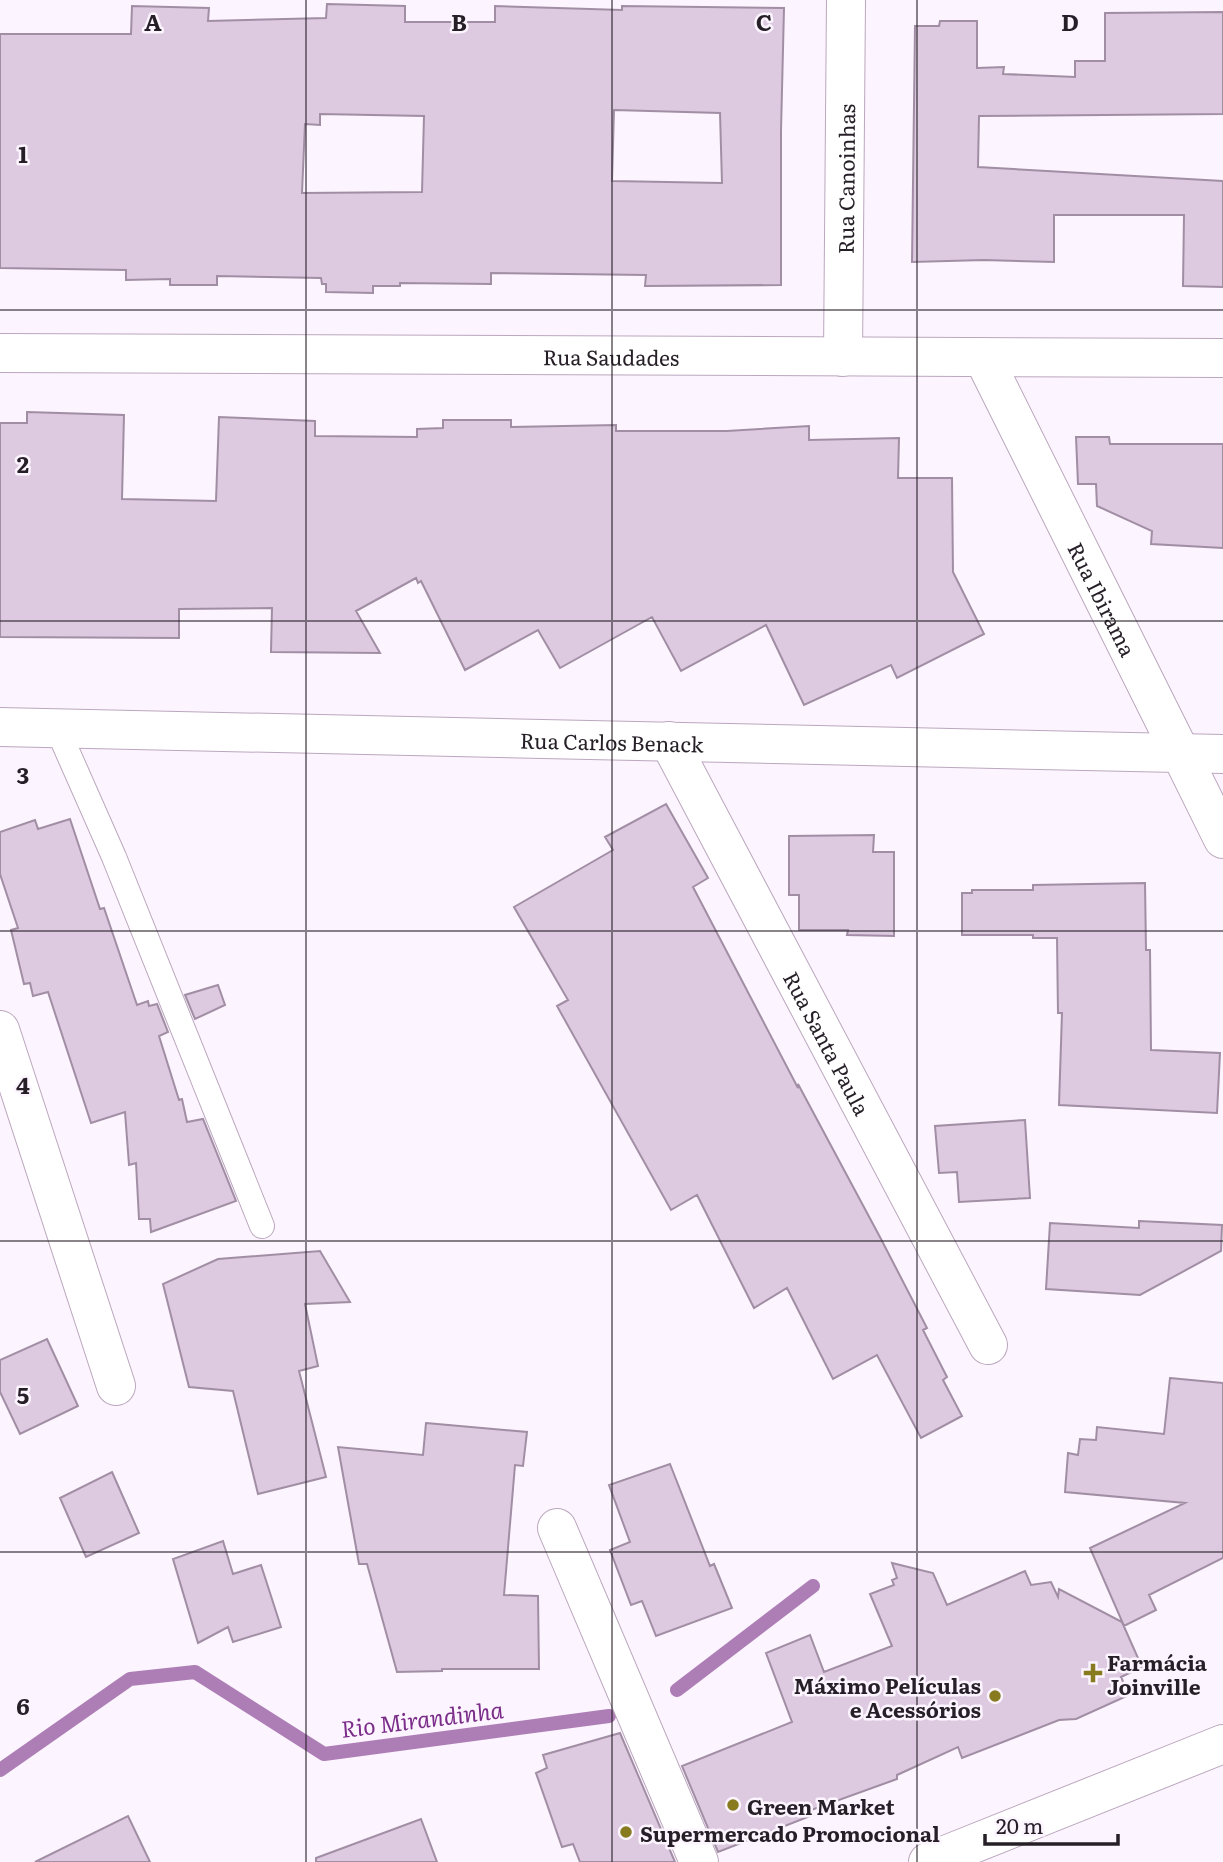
<svg xmlns="http://www.w3.org/2000/svg" width="1223" height="1862" viewBox="0 0 1223 1862" font-family="Literata,serif">
<rect width="100%" height="100%" fill="#fcf4fe"/>
<g fill="none" stroke-linecap="round" stroke-linejoin="round">
<path stroke="#ad7db6" stroke-width="14" d="M 677,1690 L 813,1586
M 0,1770 L 130,1679 L 195,1672 L 324,1754 L 609,1716"/>
</g>
<path fill="#ddc9e0" stroke="#a18ea4" stroke-width="2" fill-rule="evenodd" d="M 327,4 L 405,6 L 405,22 L 495,22 L 495,6 L 622,10 L 622,6 L 784,8 L 781,131 L 781,285 L 645,286 L 646,275 L 491,273 L 491,284 L 400,283 L 400,286 L 373,286 L 373,293 L 326,292 L 326,284 L 322,284 L 321,278 L 217,276 L 217,285 L 170,285 L 170,279 L 126,280 L 126,270 L 0,268 L 0,34 L 131,34 L 132,6 L 209,8 L 208,21 L 326,18 ZM 614,110 L 720,113 L 722,183 L 612,181 ZM 320,114 L 424,116 L 422,192 L 302,193 L 305,124 L 320,125 Z
M 1223,12 L 1223,114 L 979,116 L 978,167 L 1223,181 L 1223,287 L 1183,286 L 1184,215 L 1054,215 L 1054,262 L 984,260 L 912,262 L 915,26 L 939,26 L 940,21 L 977,21 L 977,68 L 1004,67 L 1003,74 L 1075,77 L 1075,61 L 1105,61 L 1105,13 Z
M 27,412 L 124,415 L 122,499 L 216,501 L 219,417 L 315,421 L 315,436 L 417,437 L 417,429 L 443,428 L 443,420 L 511,420 L 511,427 L 616,425 L 616,431 L 727,431 L 809,426 L 809,440 L 899,438 L 898,478 L 952,478 L 953,572 L 984,634 L 897,678 L 891,665 L 804,705 L 766,625 L 681,671 L 652,617 L 560,668 L 538,630 L 465,670 L 421,581 L 418,583 L 416,578 L 356,611 L 380,653 L 271,652 L 272,608 L 179,609 L 179,638 L 0,637 L 0,423 L 27,423 Z
M 1076,437 L 1109,437 L 1110,444 L 1223,444 L 1223,548 L 1151,544 L 1152,531 L 1097,506 L 1096,484 L 1078,484 Z
M 666,804 L 708,878 L 693,887 L 798,1088 L 798,1084 L 881,1239 L 927,1328 L 923,1330 L 947,1377 L 943,1380 L 962,1416 L 921,1438 L 877,1355 L 833,1379 L 787,1288 L 754,1308 L 697,1195 L 671,1210 L 557,1006 L 568,1000 L 514,907 L 613,850 L 605,837 Z
M 70,819 L 100,909 L 104,908 L 137,1005 L 148,1001 L 149,1006 L 157,1004 L 168,1032 L 159,1036 L 179,1100 L 182,1099 L 187,1122 L 203,1119 L 236,1201 L 151,1232 L 150,1219 L 139,1219 L 136,1163 L 129,1165 L 125,1112 L 91,1123 L 48,992 L 33,996 L 30,983 L 24,984 L 11,930 L 18,928 L 0,874 L 0,832 L 35,820 L 38,829 Z
M 874,835 L 873,852 L 894,852 L 894,936 L 847,935 L 848,930 L 799,930 L 799,895 L 789,895 L 789,836 Z
M 1145,883 L 1146,950 L 1150,950 L 1151,1050 L 1220,1053 L 1217,1113 L 1059,1105 L 1062,1013 L 1058,1013 L 1057,938 L 1033,938 L 1033,935 L 962,935 L 962,893 L 972,893 L 972,890 L 1033,890 L 1033,885 Z
M 218,985 L 225,1005 L 195,1019 L 185,995 Z
M 1025,1120 L 1030,1198 L 959,1202 L 957,1172 L 939,1173 L 935,1126 Z
M 1139,1221 L 1222,1225 L 1221,1251 L 1140,1295 L 1046,1289 L 1050,1223 L 1139,1228 Z
M 320,1251 L 350,1302 L 305,1304 L 318,1366 L 299,1371 L 326,1477 L 258,1494 L 233,1391 L 189,1387 L 163,1284 L 218,1259 Z
M 47,1339 L 78,1406 L 20,1434 L 0,1392 L 0,1360 Z
M 1170,1378 L 1223,1383 L 1223,1558 L 1149,1595 L 1156,1610 L 1124,1626 L 1090,1548 L 1185,1503 L 1065,1492 L 1068,1453 L 1078,1455 L 1080,1439 L 1096,1440 L 1097,1427 L 1164,1434 Z
M 426,1423 L 527,1432 L 523,1466 L 515,1465 L 504,1595 L 538,1596 L 539,1669 L 442,1669 L 442,1671 L 397,1672 L 367,1564 L 359,1564 L 338,1447 L 423,1455 Z
M 670,1464 L 710,1566 L 714,1564 L 732,1608 L 656,1636 L 642,1601 L 631,1605 L 610,1550 L 630,1542 L 609,1485 Z
M 112,1472 L 139,1533 L 86,1557 L 60,1498 Z
M 223,1541 L 233,1574 L 261,1565 L 281,1627 L 233,1642 L 228,1627 L 198,1643 L 173,1559 Z
M 892,1563 L 933,1573 L 947,1605 L 1025,1571 L 1031,1585 L 1051,1582 L 1058,1597 L 1059,1589 L 1122,1622 L 1142,1667 L 1121,1677 L 1129,1695 L 1076,1719 L 1059,1720 L 962,1758 L 958,1747 L 897,1775 L 897,1779 L 811,1810 L 813,1815 L 718,1852 L 682,1766 L 792,1722 L 766,1653 L 810,1635 L 824,1672 L 892,1646 L 870,1594 L 894,1585 L 892,1580 L 897,1578 Z
M 620,1733 L 675,1862 L 580,1862 L 573,1844 L 562,1847 L 536,1773 L 547,1768 L 543,1755 Z
M 128,1816 L 150,1862 L 35,1862 Z
M 421,1819 L 437,1862 L 316,1862 L 316,1858 Z"/>
<g fill="none" stroke-linecap="round" stroke-linejoin="round">
<g stroke="#bba7be" stroke-width="26">
<path id="service" d="M 57,728 L 114,857 L 262,1226"/>
</g>
<g stroke="#bba7be" stroke-width="40">
<g id="minor">
<path id="s1" d="M 0,353 L 1223,358"/>
<path id="s2" d="M 843,357 L 846,0"/>
<path id="s3" d="M 983,357 L 1180,752"/>
<path id="s4" d="M 669,741 L 988,1345"/>
<path d="M 0,1030 L 116,1386"/>
<path d="M 557,1528 L 699,1862"/>
</g>
</g>
<g stroke="#bba7be" stroke-width="40">
<path id="tertiary" d="M 1180,752 L 1223,839"/>
</g>
<g stroke="#bba7be" stroke-width="40">
<g id="primary">
<path id="s5" d="M 0,727 L 1223,754"/>
<path d="M 928,1862 L 1223,1744"/>
</g>
</g>
<use href="#service" stroke="#fff" stroke-width="24"/>
<use href="#minor" stroke="#fff" stroke-width="38"/>
<use href="#tertiary" stroke="#fff" stroke-width="38"/>
<use href="#primary" stroke="#fff" stroke-width="38"/>
</g>
<path fill="none" stroke="#261f27" stroke-width="2" stroke-opacity="0.55" d="M 306,0 L 306,1862M 612,0 L 612,1862M 917,0 L 917,1862M 0,310 L 1223,310M 0,621 L 1223,621M 0,931 L 1223,931M 0,1241 L 1223,1241M 0,1552 L 1223,1552"/>
<g fill="#877a1f" stroke="#fcf4fe" stroke-width="2.5">
<path d="M1089.5 1662.5h7v7h7v7h-7v7h-7v-7h-7v-7h7z"/>
<circle cx="995" cy="1696" r="7"/>
<circle cx="733" cy="1805" r="7"/>
<circle cx="626" cy="1832" r="7"/>
</g>
<g text-anchor="middle" dominant-baseline="central" stroke-width="5" stroke-linejoin="round" paint-order="stroke">
<g font-size="21" fill="#261f27" stroke="#fcf4fe">
<text stroke="none"><textPath href="#s2" startOffset="178">Rua Canoinhas</textPath></text>
<text stroke="none"><textPath href="#s1" startOffset="611">Rua Saudades</textPath></text>
<text stroke="none"><textPath href="#s3" startOffset="270">Rua Ibirama</textPath></text>
<text stroke="none"><textPath href="#s5" startOffset="612">Rua Carlos Benack</textPath></text>
<text stroke="none"><textPath href="#s4" startOffset="341">Rua Santa Paula</textPath></text>
</g>
<g font-size="21" font-weight="bold" fill="#261f27" stroke="#fcf4fe" text-anchor="start">
<text x="1107" y="1661">Farmácia<tspan x="1107" dy="24">Joinville</tspan></text>
<text x="981" y="1684" text-anchor="end">Máximo Películas<tspan x="981" dy="24">e Acessórios</tspan></text>
<text x="747" y="1805">Green Market</text>
<text x="640" y="1832">Supermercado Promocional</text>
</g>
<g font-size="23" font-style="italic" fill="#7a2d89" stroke="#fcf4fe">
<text transform="translate(422 1718) rotate(-7)">Rio Mirandinha</text>
</g>
</g>
<g font-size="23" text-anchor="middle" font-weight="bold" fill="#261f27" stroke="#fcf4fe" stroke-width="5" stroke-linejoin="round" paint-order="stroke">
<text x="153" y="31">A</text>
<text x="459" y="31">B</text>
<text x="764" y="31">C</text>
<text x="1070" y="31">D</text>
<text x="23" y="163">1</text>
<text x="23" y="473">2</text>
<text x="23" y="784">3</text>
<text x="23" y="1094">4</text>
<text x="23" y="1404">5</text>
<text x="23" y="1715">6</text>
</g>
<path d="M985 1834v10h133v-10" fill="none" stroke="#261f27" stroke-width="3.5"/>
<text x="996" y="1834" font-size="21" fill="#261f27" stroke="#fcf4fe" stroke-width="5" paint-order="stroke">20 m</text>
</svg>
